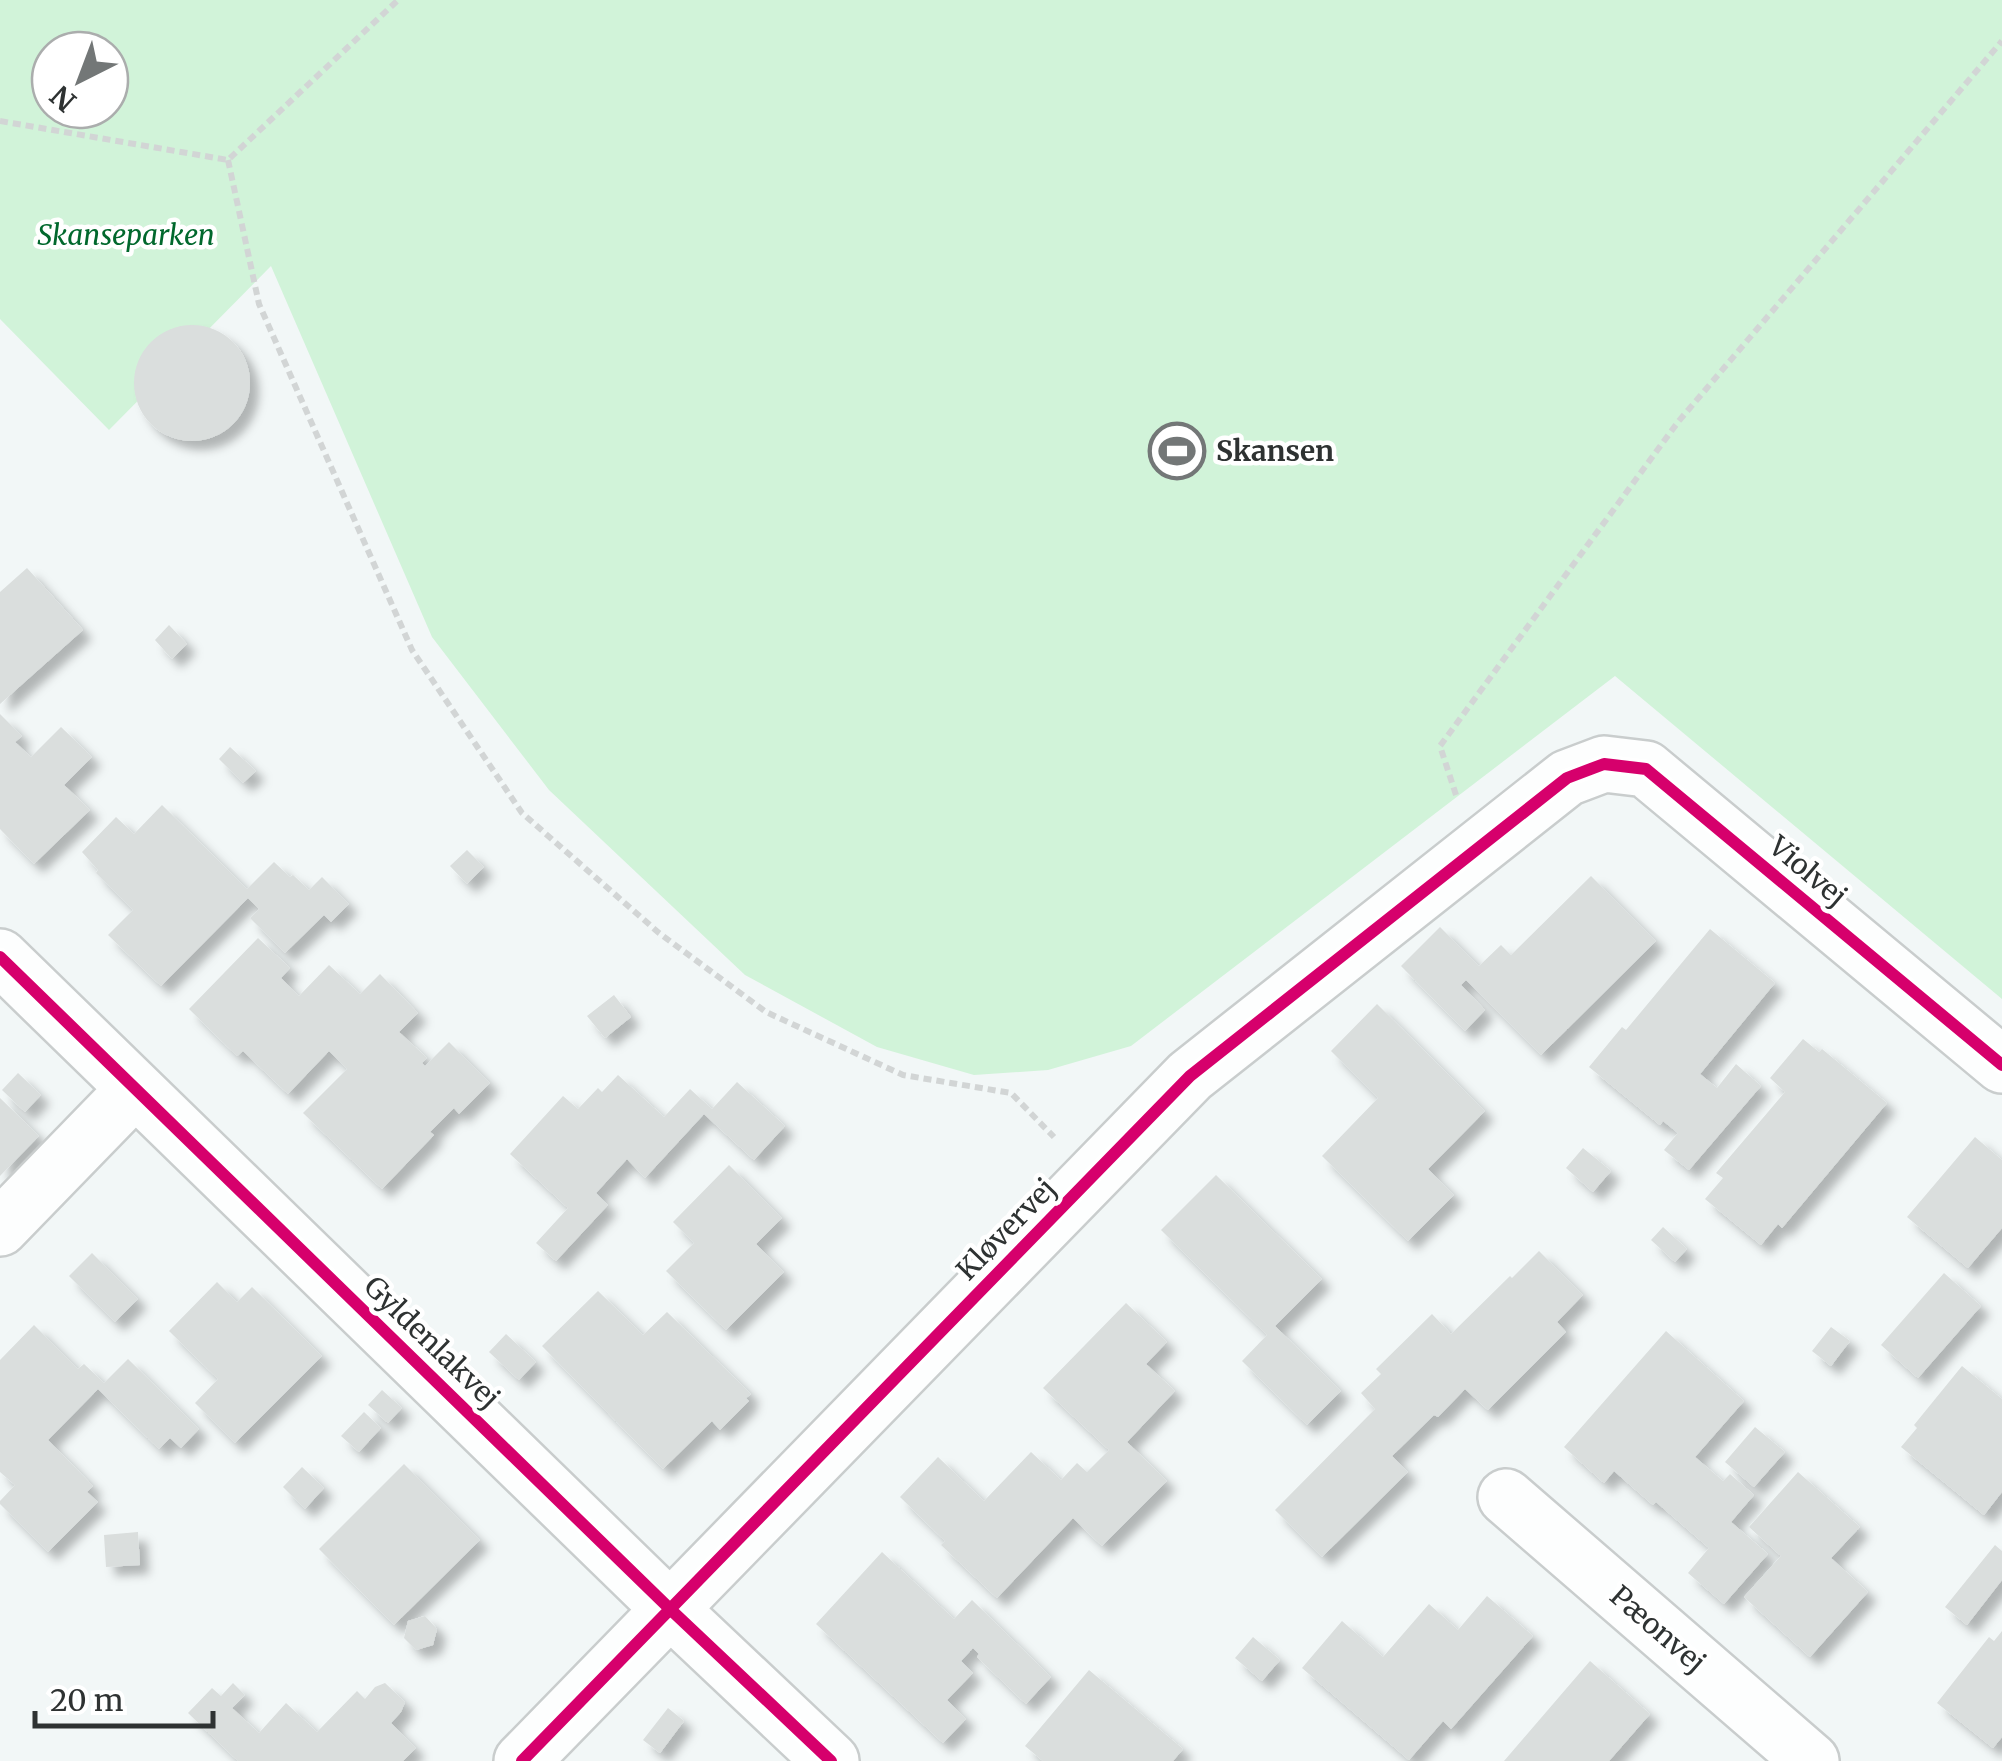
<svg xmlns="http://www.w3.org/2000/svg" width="2002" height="1761" viewBox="0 0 2002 1761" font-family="Merriweather,serif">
<defs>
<filter id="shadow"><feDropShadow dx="9" dy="9" stdDeviation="5" flood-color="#0004"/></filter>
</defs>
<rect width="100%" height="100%" fill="#f2f7f7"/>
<path fill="#d1f3d9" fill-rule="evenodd" d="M 0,0 L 2002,0 L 2002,999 L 1615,676 L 1131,1046 L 1048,1070 L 974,1075 L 877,1047 L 745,975 L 549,790 L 432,637 L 271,266 L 109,430 L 0,319 ZM 50,50 L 110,50 L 110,110 L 50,110 Z"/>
<path fill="#dadedd" filter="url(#shadow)" d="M134 383a58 58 0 1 1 116 0a58 58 0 1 1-116 0Z
M 27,568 L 83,630 L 0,704 L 0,592 Z
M 169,625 L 187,644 L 172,659 L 155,640 Z
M 0,714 L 22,736 L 15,742 L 31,757 L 61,727 L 92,757 L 64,785 L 90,810 L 34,864 L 0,829 Z
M 230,747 L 256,771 L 243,783 L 219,759 Z
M 162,805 L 247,889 L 274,862 L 290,877 L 293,875 L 309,890 L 322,877 L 349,904 L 331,922 L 324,915 L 285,953 L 250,918 L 259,909 L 248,898 L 161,986 L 108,935 L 133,910 L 96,873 L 98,870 L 82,852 L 116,817 L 134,834 Z
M 467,850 L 484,867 L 467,884 L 450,866 Z
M 1591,876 L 1656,941 L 1541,1055 L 1466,980 L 1461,985 L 1485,1010 L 1465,1031 L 1401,966 L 1440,927 L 1479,966 L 1501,945 L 1511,955 Z
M 1710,929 L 1775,983 L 1700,1074 L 1717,1088 L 1736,1064 L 1761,1086 L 1689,1170 L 1664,1150 L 1678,1133 L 1663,1121 L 1660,1125 L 1589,1067 L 1622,1027 L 1626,1030 Z
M 258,938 L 290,968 L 281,978 L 299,996 L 329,965 L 360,994 L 380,974 L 418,1013 L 399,1032 L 427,1058 L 422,1063 L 425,1066 L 449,1042 L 490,1083 L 459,1114 L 454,1108 L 430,1132 L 434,1135 L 382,1189 L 303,1113 L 347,1069 L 329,1051 L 288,1094 L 243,1051 L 237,1056 L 189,1009 Z
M 614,995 L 631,1017 L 605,1038 L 587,1016 Z
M 1377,1004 L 1485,1111 L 1428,1169 L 1454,1195 L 1408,1241 L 1322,1156 L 1378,1098 L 1331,1051 Z
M 1803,1039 L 1819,1052 L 1822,1049 L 1887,1103 L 1782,1228 L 1778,1224 L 1761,1245 L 1705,1199 L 1723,1178 L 1716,1173 L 1785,1092 L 1770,1078 Z
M 18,1073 L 41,1095 L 25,1112 L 2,1090 Z
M 618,1075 L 664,1117 L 690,1089 L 712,1109 L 737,1082 L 785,1126 L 754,1160 L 704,1114 L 645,1178 L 627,1159 L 596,1193 L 608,1205 L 556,1261 L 536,1243 L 568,1208 L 510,1154 L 563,1096 L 578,1109 L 598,1088 L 602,1092 Z
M 0,1098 L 39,1136 L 0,1176 Z
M 1975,1137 L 2002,1160 L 2002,1228 L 1968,1268 L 1907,1217 Z
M 1583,1148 L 1611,1171 L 1593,1192 L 1566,1168 Z
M 729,1165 L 782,1218 L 756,1244 L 784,1272 L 726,1330 L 666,1271 L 694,1243 L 673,1222 Z
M 1216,1175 L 1322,1279 L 1275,1326 L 1341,1391 L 1307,1425 L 1242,1361 L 1267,1335 L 1161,1230 Z
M 1663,1227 L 1687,1249 L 1675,1262 L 1651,1240 Z
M 1539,1251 L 1583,1295 L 1557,1322 L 1566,1332 L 1488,1410 L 1465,1389 L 1438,1417 L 1434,1415 L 1392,1456 L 1408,1472 L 1322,1557 L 1275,1510 L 1375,1409 L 1361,1393 L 1381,1374 L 1376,1369 L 1432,1314 L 1451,1334 L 1510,1276 L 1512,1278 Z
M 92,1253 L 138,1299 L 115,1322 L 69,1276 Z
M 1944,1273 L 1981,1306 L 1918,1378 L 1881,1345 Z
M 217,1282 L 237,1302 L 252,1287 L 322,1356 L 235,1443 L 195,1403 L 218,1379 L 169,1331 Z
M 598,1291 L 643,1335 L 667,1312 L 751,1394 L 746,1398 L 749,1401 L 720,1430 L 712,1421 L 663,1469 L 542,1346 Z
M 1126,1303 L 1167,1342 L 1146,1364 L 1175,1391 L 1127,1442 L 1167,1481 L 1102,1546 L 1073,1518 L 997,1598 L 941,1545 L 945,1541 L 900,1497 L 938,1457 L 984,1501 L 1031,1452 L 1061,1480 L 1077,1463 L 1087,1472 L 1109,1450 L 1043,1388 Z
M 34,1325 L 78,1369 L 84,1364 L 104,1383 L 128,1359 L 199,1429 L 181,1448 L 170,1438 L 159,1449 L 98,1389 L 48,1440 L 93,1486 L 87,1492 L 98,1502 L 48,1552 L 0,1504 L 0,1501 L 15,1485 L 0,1472 L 0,1360 Z
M 1831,1327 L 1850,1341 L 1831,1366 L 1812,1351 Z
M 1666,1331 L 1744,1401 L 1695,1457 L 1723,1481 L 1730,1474 L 1754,1495 L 1731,1522 L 1768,1554 L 1724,1604 L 1688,1573 L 1709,1548 L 1656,1502 L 1653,1505 L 1614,1471 L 1604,1483 L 1564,1447 Z
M 506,1334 L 536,1362 L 519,1380 L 489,1352 Z
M 1962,1366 L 2002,1399 L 2002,1492 L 1984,1515 L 1901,1447 L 1917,1428 L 1914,1425 Z
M 382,1390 L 402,1408 L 388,1423 L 368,1405 Z
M 364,1412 L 381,1428 L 359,1452 L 341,1436 Z
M 1755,1427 L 1785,1452 L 1754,1487 L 1725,1462 Z
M 404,1464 L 480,1540 L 394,1625 L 319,1549 Z
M 302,1467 L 324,1488 L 305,1509 L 283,1487 Z
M 1798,1472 L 1860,1527 L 1831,1558 L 1868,1592 L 1810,1657 L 1744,1597 L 1781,1556 L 1749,1527 Z
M 138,1532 L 140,1565 L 106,1567 L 104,1535 Z
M 1995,1545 L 2002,1551 L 2002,1580 L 1967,1625 L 1945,1607 Z
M 882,1552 L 954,1619 L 972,1600 L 1051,1677 L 1026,1704 L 977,1657 L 979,1654 L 973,1648 L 961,1661 L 973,1673 L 947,1700 L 966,1719 L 943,1743 L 816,1624 Z
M 1487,1596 L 1533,1636 L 1451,1729 L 1443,1721 L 1409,1760 L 1302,1668 L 1342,1621 L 1383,1657 L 1429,1604 L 1458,1630 Z
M 425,1616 L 437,1629 L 433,1645 L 416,1650 L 404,1638 L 408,1621 Z
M 2002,1631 L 2002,1737 L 1993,1748 L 1937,1703 L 1989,1637 L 1994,1641 Z
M 1253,1637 L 1280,1660 L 1262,1681 L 1235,1658 Z
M 1590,1661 L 1650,1714 L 1609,1761 L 1504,1761 Z
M 1089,1670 L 1183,1749 L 1173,1761 L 1043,1761 L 1025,1746 Z
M 233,1683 L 245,1695 L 232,1708 L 259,1733 L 286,1703 L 317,1732 L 357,1691 L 365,1699 L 375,1687 L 385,1683 L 405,1702 L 401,1712 L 391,1723 L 416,1748 L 403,1761 L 238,1761 L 188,1713 L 212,1688 L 221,1696 Z
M 668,1708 L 684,1721 L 660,1753 L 643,1740 Z"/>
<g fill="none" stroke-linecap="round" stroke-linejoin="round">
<g stroke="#c9cdcd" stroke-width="60">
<path id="minor" d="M 0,957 L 670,1609 L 831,1761
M 0,1228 L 135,1089
M 1506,1497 L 1811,1761
M 522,1761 L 1190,1076 L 1567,778 L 1604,764 L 1646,769 L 2002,1065"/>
</g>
<path stroke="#d2d5d5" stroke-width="6" stroke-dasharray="8 5" stroke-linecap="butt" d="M 0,121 L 228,160 L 398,0
M 228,160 L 259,304 L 412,650 L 522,813 L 659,933 L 766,1012 L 903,1075 L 1011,1093 L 1054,1137
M 1456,795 L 1440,746 L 1678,422 L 2002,41"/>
<use href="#minor" stroke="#fdfefe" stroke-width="55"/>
<g stroke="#fff" stroke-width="19">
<path id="cycleway" d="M 0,957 L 670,1609 L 831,1761
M 522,1761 L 1190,1076 L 1567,778 L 1604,764 L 1646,769 L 2002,1065"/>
</g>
<use href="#cycleway" stroke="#d6006c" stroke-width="12"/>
</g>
<defs>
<g id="stadium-ring" transform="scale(2.875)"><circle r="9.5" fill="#fff" stroke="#737777" stroke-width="1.5"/><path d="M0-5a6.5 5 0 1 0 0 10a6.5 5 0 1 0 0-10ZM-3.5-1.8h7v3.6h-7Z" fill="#737777"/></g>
</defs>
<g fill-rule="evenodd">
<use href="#stadium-ring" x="1177" y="451"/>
</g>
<g text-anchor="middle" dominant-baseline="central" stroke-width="9" stroke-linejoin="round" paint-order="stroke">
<g font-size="28" font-style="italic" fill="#01682d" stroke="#fff">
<text x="126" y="235">Skanseparken</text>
</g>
<g font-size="28" font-weight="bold" fill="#2e3232" stroke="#fff" text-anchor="start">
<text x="1216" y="451">Skansen</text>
</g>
<g font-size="28" fill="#2e3232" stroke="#fff">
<text transform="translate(1808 871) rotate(40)">Violvej</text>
<text transform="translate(1006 1229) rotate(-46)">Kløvervej</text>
<text transform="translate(432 1342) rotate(44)">Gyldenlakvej</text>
<text transform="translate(1658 1629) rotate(41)">Pæonvej</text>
</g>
</g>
<g transform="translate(80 80) rotate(222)"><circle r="48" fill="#ffffff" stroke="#abadad" stroke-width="2.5"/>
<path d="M0-8L18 38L0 25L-18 38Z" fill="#737777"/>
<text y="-15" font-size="28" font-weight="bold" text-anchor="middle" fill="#2e3232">N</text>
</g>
<path d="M35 1711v15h178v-15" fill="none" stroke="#2e3232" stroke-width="5"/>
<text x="50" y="1711" font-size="30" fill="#2e3232" stroke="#ffffff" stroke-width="8" paint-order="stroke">20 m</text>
</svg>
